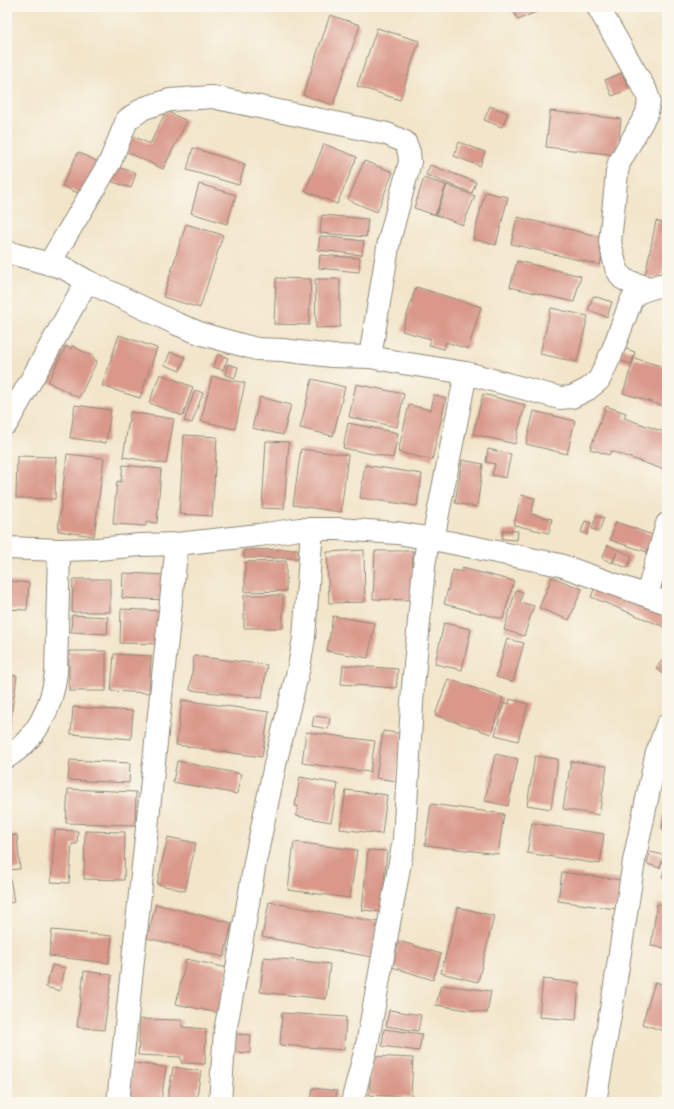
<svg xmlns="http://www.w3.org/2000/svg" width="674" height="1109" viewBox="0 0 674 1109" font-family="'Comic Neue',sans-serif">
<rect width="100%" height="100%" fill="#fbf7ec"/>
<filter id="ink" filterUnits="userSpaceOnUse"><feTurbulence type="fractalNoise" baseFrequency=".025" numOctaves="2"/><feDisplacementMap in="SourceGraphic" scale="8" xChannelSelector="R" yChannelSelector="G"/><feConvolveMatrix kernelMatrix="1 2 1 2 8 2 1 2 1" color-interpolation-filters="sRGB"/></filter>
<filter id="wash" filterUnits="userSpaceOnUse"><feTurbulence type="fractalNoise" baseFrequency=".012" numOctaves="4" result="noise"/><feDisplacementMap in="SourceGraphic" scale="16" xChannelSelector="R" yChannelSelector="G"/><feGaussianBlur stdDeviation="0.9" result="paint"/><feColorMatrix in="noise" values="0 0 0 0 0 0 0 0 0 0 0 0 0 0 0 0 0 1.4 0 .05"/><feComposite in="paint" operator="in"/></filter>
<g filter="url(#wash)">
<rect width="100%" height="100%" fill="#f2e5c9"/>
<g id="blocks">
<path fill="#d9988a" d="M 511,7 L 546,7 L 518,20 Z
M 616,7 L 632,7 L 620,14 Z
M 330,15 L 360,25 L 333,105 L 303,95 Z
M 377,28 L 419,41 L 400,100 L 357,86 Z
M 622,73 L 629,89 L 612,96 L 605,80 Z
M 490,106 L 508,113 L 502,127 L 484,120 Z
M 166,111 L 187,121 L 163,169 L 125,151 L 133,136 L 150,144 Z
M 550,111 L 621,119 L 617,155 L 546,147 Z
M 459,142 L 485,152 L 480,166 L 454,156 Z
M 324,144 L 357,157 L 337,204 L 305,191 Z
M 193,148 L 245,164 L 239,185 L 187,170 Z
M 78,152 L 98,162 L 82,195 L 62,186 Z
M 364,161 L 393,172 L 377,212 L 348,200 Z
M 112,165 L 136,173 L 131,188 L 107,180 Z
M 430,165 L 476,182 L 472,193 L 426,175 Z
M 424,178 L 446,185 L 435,215 L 414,208 Z
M 199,184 L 236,195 L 227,224 L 191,213 Z
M 447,185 L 475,196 L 463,225 L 436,215 Z
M 485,192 L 508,197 L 496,245 L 473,239 Z
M 322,215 L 368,219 L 366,237 L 320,233 Z
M 517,217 L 606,238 L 600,265 L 511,244 Z
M 656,221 L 667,224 L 667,252 L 661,279 L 645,276 Z
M 186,224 L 223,235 L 200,308 L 163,297 Z
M 320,236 L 364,241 L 362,255 L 318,250 Z
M 320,255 L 360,258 L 359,272 L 319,268 Z
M 517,261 L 581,276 L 574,302 L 510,287 Z
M 276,278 L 311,279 L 309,325 L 274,324 Z
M 315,279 L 340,279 L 340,327 L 316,328 Z
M 416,287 L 481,307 L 468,349 L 446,342 L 444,349 L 429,345 L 431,339 L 402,331 Z
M 593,296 L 612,302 L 607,317 L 588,310 Z
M 551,308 L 588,316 L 577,362 L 540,354 Z
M 119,335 L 157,348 L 140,398 L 102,386 Z
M 66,346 L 71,349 L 72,346 L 94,357 L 93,359 L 97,361 L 79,398 L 48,382 Z
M 623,348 L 635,352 L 631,364 L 619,360 Z
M 170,352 L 185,357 L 180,371 L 165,365 Z
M 218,354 L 228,358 L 223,370 L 213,367 Z
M 634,358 L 667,368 L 667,407 L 623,393 Z
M 228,364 L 238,367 L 235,378 L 225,375 Z
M 160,374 L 193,387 L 183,416 L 149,403 Z
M 212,376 L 245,383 L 235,429 L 201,421 Z
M 312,379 L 345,387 L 333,436 L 300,428 Z
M 356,384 L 404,394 L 397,427 L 349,417 Z
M 195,390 L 203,393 L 192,423 L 184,421 Z
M 483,394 L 525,405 L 515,444 L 473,434 Z
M 434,395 L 446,398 L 432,460 L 398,452 L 409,405 L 431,410 Z
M 260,397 L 291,405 L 283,435 L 252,428 Z
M 75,405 L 111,410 L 106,443 L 70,438 Z
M 606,406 L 626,413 L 624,418 L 667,433 L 667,454 L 662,469 L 611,451 L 609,455 L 590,449 Z
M 534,411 L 575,421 L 567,454 L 526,444 Z
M 130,412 L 174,419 L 166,464 L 123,457 Z
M 348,423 L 398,433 L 393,458 L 343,448 Z
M 184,435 L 217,437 L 212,516 L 179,514 Z
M 266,441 L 289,442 L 284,509 L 262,508 Z
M 301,449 L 348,455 L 341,512 L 293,505 Z
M 488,449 L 511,454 L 506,478 L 492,475 L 495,464 L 486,462 Z
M 67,454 L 104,458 L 94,536 L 58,531 Z
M 17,456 L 56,457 L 55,499 L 16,498 Z
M 462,460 L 483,464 L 477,507 L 455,503 Z
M 123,465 L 161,469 L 157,523 L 146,522 L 146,526 L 113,524 L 117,481 L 121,482 Z
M 365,465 L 422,474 L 417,506 L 360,498 Z
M 521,495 L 535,498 L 531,514 L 552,519 L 549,533 L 514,525 Z
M 596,516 L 604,518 L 599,531 L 592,529 Z
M 585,521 L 591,523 L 587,535 L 581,532 Z
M 616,522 L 653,535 L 647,552 L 610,540 Z
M 503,530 L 518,531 L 517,540 L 502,539 Z
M 608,545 L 632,556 L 627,568 L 613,562 L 617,552 L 612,563 L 602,558 Z
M 298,549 L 298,558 L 244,558 L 244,550 Z
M 364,550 L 365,602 L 329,603 L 327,552 Z
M 375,551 L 413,551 L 412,600 L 373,599 Z
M 286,561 L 286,591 L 245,592 L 245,562 Z
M 462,568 L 514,581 L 503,619 L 444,604 L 453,570 L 462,572 Z
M 666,568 L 667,568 L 667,593 L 662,592 Z
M 123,573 L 169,575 L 167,600 L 122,598 Z
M 552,577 L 582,589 L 569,620 L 539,608 Z
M 73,579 L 110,579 L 110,612 L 72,612 Z
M 7,581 L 29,583 L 27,610 L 7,609 Z
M 597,582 L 667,611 L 667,628 L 591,597 Z
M 516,590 L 523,592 L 520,602 L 534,606 L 524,636 L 504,630 Z
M 244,595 L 283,595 L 283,628 L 244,628 Z
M 121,609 L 164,611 L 163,644 L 120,643 Z
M 72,615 L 108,617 L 107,634 L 71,632 Z
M 333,616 L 375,623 L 368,658 L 327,651 Z
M 444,623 L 471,629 L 462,670 L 435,664 Z
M 507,639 L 524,643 L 513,682 L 496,677 Z
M 69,651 L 106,651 L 106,691 L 69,691 Z
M 114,654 L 151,656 L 149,693 L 111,691 Z
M 667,654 L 667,677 L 656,668 Z
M 194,656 L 267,665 L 262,698 L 190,690 Z
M 343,665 L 398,669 L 396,688 L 341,684 Z
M 7,674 L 17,676 L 8,736 L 7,736 Z
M 448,679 L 503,698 L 491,734 L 435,715 Z
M 510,699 L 528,704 L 518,741 L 495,735 L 504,703 L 509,704 Z
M 182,700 L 269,712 L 262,757 L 176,745 Z
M 73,707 L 133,711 L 131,739 L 71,734 Z
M 314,716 L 330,718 L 328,729 L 312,726 Z
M 383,731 L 403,734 L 396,781 L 376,778 Z
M 306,732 L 375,741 L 370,772 L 302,763 Z
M 495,754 L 518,759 L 508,806 L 485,801 Z
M 535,756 L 558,759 L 551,809 L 527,805 Z
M 70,760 L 130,763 L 129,783 L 68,780 Z
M 177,761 L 241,774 L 237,794 L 173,782 Z
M 571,761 L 607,766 L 599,815 L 563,809 Z
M 300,777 L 338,784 L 331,822 L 296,816 L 298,806 L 295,806 Z
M 68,789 L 136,792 L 135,825 L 66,823 Z
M 346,790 L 387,795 L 382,834 L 340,829 Z
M 666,802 L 667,802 L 667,830 L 662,829 Z
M 431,804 L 504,814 L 498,854 L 425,845 Z
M 532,823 L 604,834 L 600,864 L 527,853 Z
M 55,830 L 78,831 L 77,844 L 72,844 L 69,883 L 51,882 Z
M 85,831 L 125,832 L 124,880 L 84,879 Z
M 17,835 L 20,869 L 7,870 L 7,836 Z
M 168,837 L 196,843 L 185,891 L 157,884 Z
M 294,842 L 357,850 L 350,898 L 288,890 Z
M 368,850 L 387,851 L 381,912 L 362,910 Z
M 650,852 L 664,855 L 660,868 L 647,864 Z
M 667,860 L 667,878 L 662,877 Z
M 562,872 L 621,880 L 616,909 L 558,901 Z
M 7,877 L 10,877 L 14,902 L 7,903 Z
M 269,902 L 378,922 L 372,957 L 262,937 Z
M 156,904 L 232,923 L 224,957 L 147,938 Z
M 657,904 L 667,905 L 667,948 L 651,946 Z
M 458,907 L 494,916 L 478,982 L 441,973 Z
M 52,930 L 112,936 L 109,963 L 49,956 Z
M 399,941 L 441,954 L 433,980 L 392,967 Z
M 264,957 L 330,964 L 326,999 L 260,992 Z
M 186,959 L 228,968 L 219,1013 L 176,1004 Z
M 52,965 L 65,968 L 60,991 L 46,987 Z
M 84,971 L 112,975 L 104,1030 L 77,1027 Z
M 543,979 L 579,983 L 576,1020 L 539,1017 Z
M 655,982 L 667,985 L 667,1032 L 642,1024 Z
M 441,985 L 491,991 L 487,1013 L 436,1005 Z
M 389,1010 L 421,1015 L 418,1031 L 386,1026 Z
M 282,1013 L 346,1017 L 344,1050 L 280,1045 Z
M 140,1019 L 182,1020 L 182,1027 L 206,1029 L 205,1064 L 181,1063 L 181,1057 L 138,1055 Z
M 384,1029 L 422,1034 L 419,1051 L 382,1046 Z
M 236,1034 L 251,1035 L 250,1053 L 235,1052 Z
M 372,1056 L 413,1058 L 411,1097 L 369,1095 Z
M 133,1063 L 166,1067 L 161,1102 L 128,1102 Z
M 173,1067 L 201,1071 L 196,1102 L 167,1102 Z
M 313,1088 L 337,1091 L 335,1102 L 311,1100 Z"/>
</g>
</g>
<g filter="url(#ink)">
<use href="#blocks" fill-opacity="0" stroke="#8e887a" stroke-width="1"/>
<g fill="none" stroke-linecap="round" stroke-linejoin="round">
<g stroke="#8e887a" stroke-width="24">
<path id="street" d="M 598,7 L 646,91 L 649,100 L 647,113 L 619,163 L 617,172 L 610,242 L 616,268 L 622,278 L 627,281 L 649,288
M 7,252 L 64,268 L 87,281 L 177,324 L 202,334 L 238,344 L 257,349 L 282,350 L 332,356 L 370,357 L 403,363 L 466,373 L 560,398 L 572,397 L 588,389 L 599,380 L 612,352 L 631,301 L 637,293 L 660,285 L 667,287
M 49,264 L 110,162 L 127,120 L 144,108 L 170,100 L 212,97 L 387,134 L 405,142 L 409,152 L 410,162 L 389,241 L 370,357
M 7,423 L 87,281
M 433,539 L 466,373
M 7,548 L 59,550 L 98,549 L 140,545 L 177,544 L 259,535 L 300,529 L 338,529 L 397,533 L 433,539 L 560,565 L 667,603
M 647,595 L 667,524
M 7,757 C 37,739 52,707 56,673 L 59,550
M 118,1102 L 177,544
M 220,1102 L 225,1031 L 236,974 L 255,862 L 276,760 L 299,667 L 304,638 L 312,529
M 352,1102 L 367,1045 L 404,840 L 413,687 L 424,567 L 428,538
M 595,1102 L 614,992 L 634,861 L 656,756 L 667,725"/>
</g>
<use href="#street" stroke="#fff" stroke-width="22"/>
</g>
</g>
<rect width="674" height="1109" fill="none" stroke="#fbf7ec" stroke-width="24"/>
</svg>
